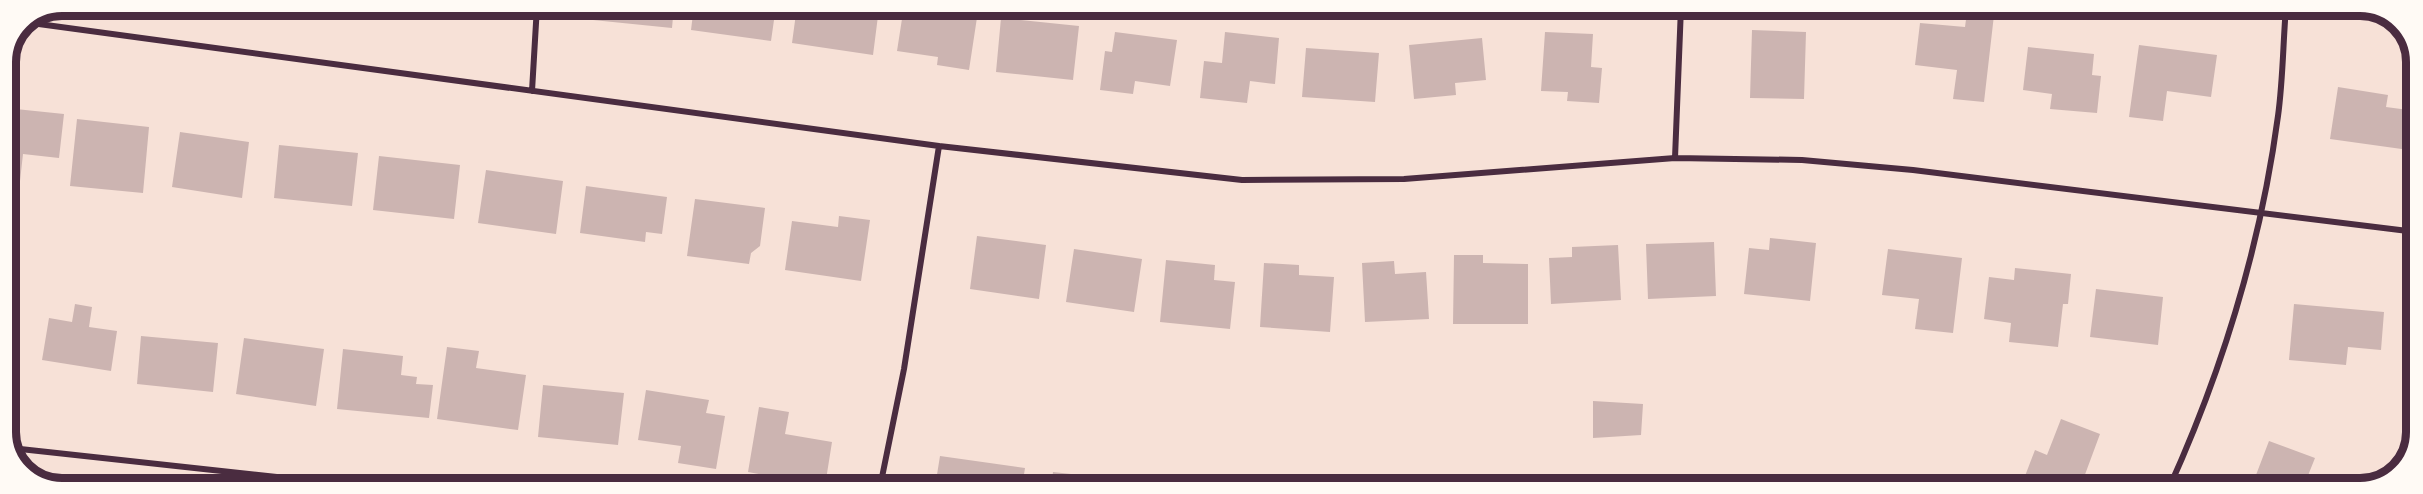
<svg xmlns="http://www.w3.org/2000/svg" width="2423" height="494" viewBox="0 0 2423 494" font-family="'Nunito Sans',sans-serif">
<rect width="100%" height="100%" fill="#f7e1d7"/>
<path fill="#ccb4b1" d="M 594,6 L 674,6 L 672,28 L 593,20 Z
M 694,6 L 776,6 L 771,41 L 691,30 Z
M 797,6 L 863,6 L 862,14 L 878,16 L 873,55 L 792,43 Z
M 904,6 L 947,6 L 978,11 L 969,70 L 937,65 L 938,57 L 897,51 Z
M 1556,7 L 1599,7 L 1598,13 Z
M 1967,12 L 1994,15 L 1984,102 L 1953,99 L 1957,70 L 1915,65 L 1920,23 L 1965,27 Z
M 1001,18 L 1079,26 L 1073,80 L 996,72 Z
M 1752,30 L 1806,32 L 1804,99 L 1750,98 Z
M 1115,32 L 1177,40 L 1170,86 L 1135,81 L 1133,94 L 1100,90 L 1105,51 L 1112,52 Z
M 1225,32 L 1279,38 L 1275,84 L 1250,81 L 1247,103 L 1200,98 L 1204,61 L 1222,63 Z
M 1545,32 L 1593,34 L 1591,67 L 1602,68 L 1599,103 L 1567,101 L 1568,92 L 1541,91 Z
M 1482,38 L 1486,80 L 1455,83 L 1456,95 L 1414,99 L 1409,45 Z
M 2139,45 L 2217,55 L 2211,97 L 2167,91 L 2163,121 L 2129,117 Z
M 2028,47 L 2094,54 L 2092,75 L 2101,76 L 2097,113 L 2050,109 L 2052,94 L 2023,90 Z
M 1306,48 L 1379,53 L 1375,102 L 1302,97 Z
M 2338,87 L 2388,95 L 2386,107 L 2416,111 L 2416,151 L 2330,139 Z
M 6,108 L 64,114 L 59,158 L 23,154 L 19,190 L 6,188 Z
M 77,119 L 149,127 L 143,193 L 70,186 Z
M 180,132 L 249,142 L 242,198 L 172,187 Z
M 279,145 L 358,153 L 352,206 L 274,198 Z
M 379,156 L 460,165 L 454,219 L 373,210 Z
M 486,170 L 563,181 L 556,234 L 478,223 Z
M 586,186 L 667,197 L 662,234 L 646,232 L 645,242 L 580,233 Z
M 695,199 L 765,208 L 760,246 L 751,253 L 749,264 L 687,256 Z
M 839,216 L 870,220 L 861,281 L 785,270 L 792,221 L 838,227 Z
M 977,236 L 1046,245 L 1039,299 L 970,289 Z
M 1770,238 L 1816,243 L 1810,301 L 1744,294 L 1749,248 L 1769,250 Z
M 1714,242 L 1716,296 L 1648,299 L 1646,244 Z
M 1618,245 L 1621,300 L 1551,304 L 1549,258 L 1572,257 L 1572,247 Z
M 1074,249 L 1142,259 L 1134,312 L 1066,302 Z
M 1888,249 L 1962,258 L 1953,333 L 1915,329 L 1919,299 L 1882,295 Z
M 1454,255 L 1483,255 L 1483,263 L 1528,264 L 1528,324 L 1453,324 Z
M 1166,260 L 1215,265 L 1214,280 L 1235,282 L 1230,329 L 1160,322 Z
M 1394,261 L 1395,274 L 1426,272 L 1429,319 L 1365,322 L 1362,263 Z
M 1264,263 L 1299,265 L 1299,275 L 1334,277 L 1330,332 L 1260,327 Z
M 2015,268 L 2071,274 L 2068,304 L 2063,304 L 2058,347 L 2009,342 L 2011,323 L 1984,319 L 1989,277 L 2014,280 Z
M 2096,289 L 2163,297 L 2158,345 L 2090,337 Z
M 75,304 L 92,307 L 89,327 L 117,331 L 111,371 L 42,360 L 49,318 L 72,322 Z
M 2294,304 L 2384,312 L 2381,350 L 2348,347 L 2346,365 L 2289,360 Z
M 6,316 L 20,318 L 11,373 L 6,372 Z
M 2414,317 L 2416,317 L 2416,361 L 2407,360 Z
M 141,336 L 218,343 L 213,392 L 137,384 Z
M 244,338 L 324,349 L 316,406 L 236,394 Z
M 447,347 L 479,351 L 476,368 L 526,375 L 518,430 L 437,419 Z
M 343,349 L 403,356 L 401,375 L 417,377 L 416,384 L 433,385 L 429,418 L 337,409 Z
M 543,385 L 624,393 L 618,445 L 538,437 Z
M 646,390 L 709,400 L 706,413 L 725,416 L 716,469 L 678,463 L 681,446 L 638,440 Z
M 1593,401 L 1643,404 L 1641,435 L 1593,438 Z
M 759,407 L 789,412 L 785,434 L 832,442 L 825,486 L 748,472 Z
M 2061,419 L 2100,434 L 2080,488 L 2057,488 L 2025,476 L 2035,450 L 2047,455 Z
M 2269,441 L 2315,458 L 2303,488 L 2251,488 Z
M 940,456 L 1025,468 L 1022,487 L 935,487 Z
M 1053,472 L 1125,480 L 1124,487 L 1051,487 Z
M 1194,481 L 1229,485 L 1228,487 L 1193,487 Z
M 1275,482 L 1303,486 L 1303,488 L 1274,488 Z
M 1154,483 L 1180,486 L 1180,487 L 1153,487 Z"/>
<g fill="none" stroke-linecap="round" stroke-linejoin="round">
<path stroke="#4a2c40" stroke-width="6" d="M 24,22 L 939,146 L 1242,180 L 1404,179 L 1675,158 L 1802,160 L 1913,170 L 2416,232
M 532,91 L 537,6
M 1675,158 L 1681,7
M 11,448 L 369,487
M 880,487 L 904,369 L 939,146
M 2169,488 C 2222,371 2261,243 2278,116 C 2283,80 2283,43 2286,7"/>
</g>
<path d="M0 0H2423V494H0ZM62 16H2360A46 46 0 0 1 2406 62V432A46 46 0 0 1 2360 478H62A46 46 0 0 1 16 432V62A46 46 0 0 1 62 16Z" fill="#fffaf5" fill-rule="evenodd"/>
<path fill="none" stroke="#4a2c40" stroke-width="8" d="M62 16H2360A46 46 0 0 1 2406 62V432A46 46 0 0 1 2360 478H62A46 46 0 0 1 16 432V62A46 46 0 0 1 62 16Z"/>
</svg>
